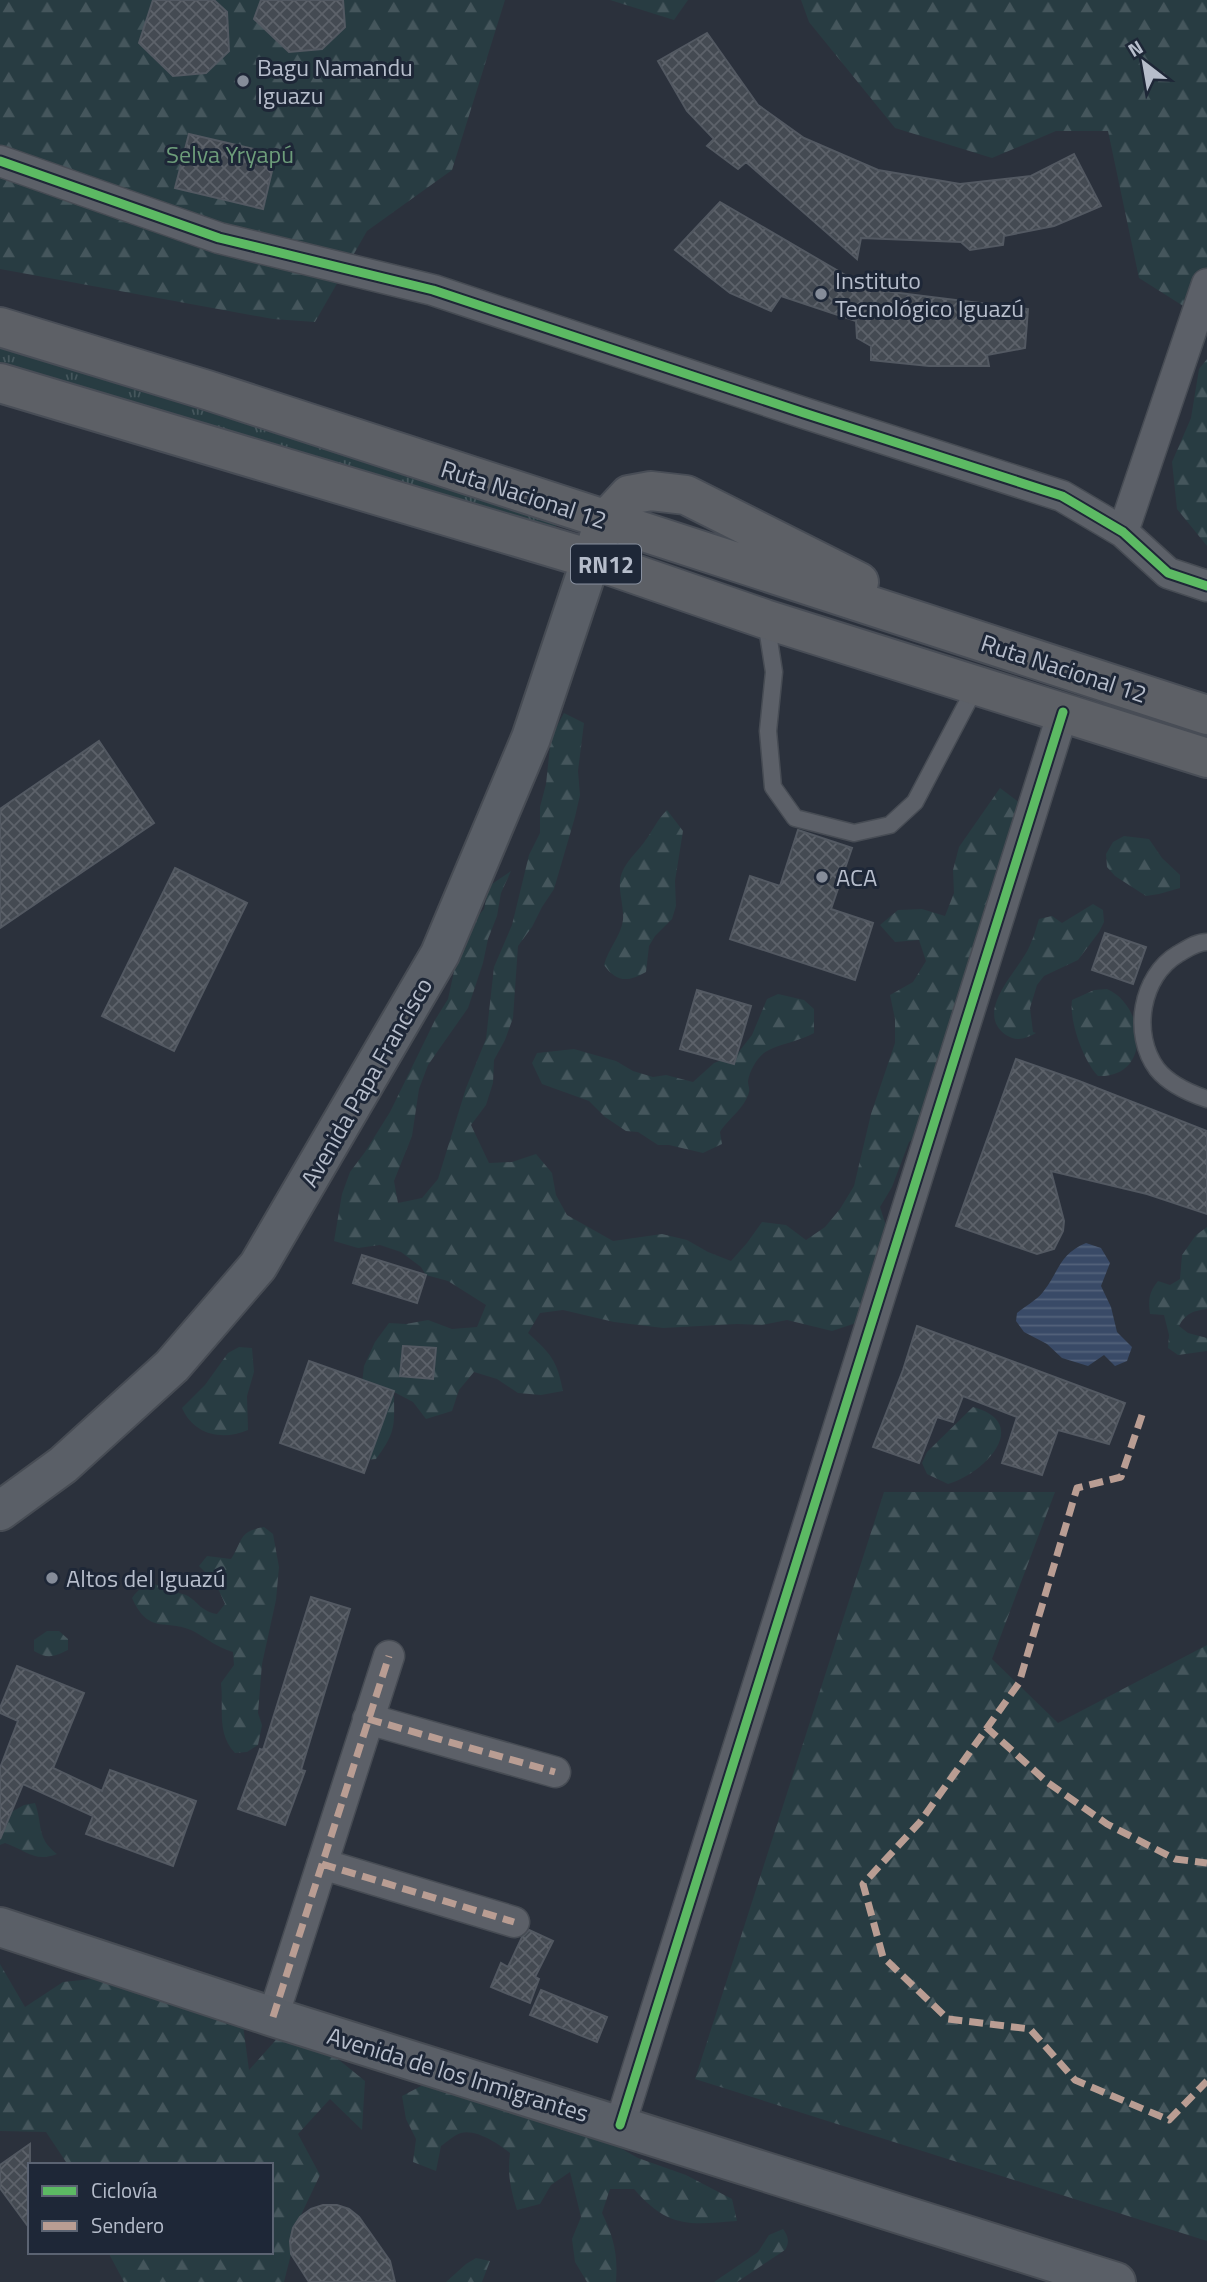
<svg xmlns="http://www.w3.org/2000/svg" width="1207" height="2282" viewBox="0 0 1207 2282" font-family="'Titillium Web',sans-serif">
<defs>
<pattern id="grass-tufts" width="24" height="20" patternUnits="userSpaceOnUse" patternTransform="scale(1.75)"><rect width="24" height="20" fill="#283c42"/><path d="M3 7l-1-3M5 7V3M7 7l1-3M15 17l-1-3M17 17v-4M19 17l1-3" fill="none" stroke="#45565c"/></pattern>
<pattern id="forest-firs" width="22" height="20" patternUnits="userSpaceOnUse" patternTransform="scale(1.75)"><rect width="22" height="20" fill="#283c42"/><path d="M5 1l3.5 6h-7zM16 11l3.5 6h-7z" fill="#45565c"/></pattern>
<pattern id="water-rules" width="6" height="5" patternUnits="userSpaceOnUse" patternTransform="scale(1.75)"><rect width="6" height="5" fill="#394a67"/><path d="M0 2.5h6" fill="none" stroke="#53627b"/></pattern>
<pattern id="building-cross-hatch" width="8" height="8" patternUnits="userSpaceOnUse" patternTransform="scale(1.75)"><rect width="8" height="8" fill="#444a52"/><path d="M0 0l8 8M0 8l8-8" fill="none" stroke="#5d626a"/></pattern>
</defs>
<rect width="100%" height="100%" fill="#2b313c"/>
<path fill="url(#grass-tufts)" d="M 0,348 L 558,520 L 553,534 L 0,370 Z"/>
<path fill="url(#forest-firs)" d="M 0,0 L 505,0 L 452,170 L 367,231 L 315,322 L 273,319 L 0,269 Z
M 610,0 L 688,0 L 674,20 Z
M 801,0 L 1207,0 L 1207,321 L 1139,278 L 1108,131 L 1056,131 L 992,158 L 895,128 L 809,22 Z
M 1207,359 L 1207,546 L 1177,509 L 1172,462 L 1191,418 L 1199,369 Z
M 564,713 L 584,723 L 578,771 L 580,795 L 575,817 L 554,889 L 542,907 L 532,927 L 518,946 L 513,1018 L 505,1040 L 494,1060 L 493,1083 L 486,1105 L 471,1125 L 489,1163 L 512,1162 L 536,1154 L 552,1173 L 556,1195 L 567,1215 L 613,1241 L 662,1234 L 687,1240 L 708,1252 L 731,1261 L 747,1243 L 762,1222 L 786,1225 L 806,1240 L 825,1227 L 840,1209 L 854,1186 L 871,1114 L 895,1043 L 895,1019 L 890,995 L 913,982 L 926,961 L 919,940 L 895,942 L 880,925 L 898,910 L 922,909 L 945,916 L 954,893 L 953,870 L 959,847 L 1000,788 L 1020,803 L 928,1129 L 909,1142 L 892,1187 L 880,1207 L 887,1229 L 873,1310 L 853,1324 L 832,1331 L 787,1320 L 762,1325 L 737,1324 L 663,1328 L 614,1322 L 563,1310 L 540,1313 L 528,1333 C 551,1354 557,1360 563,1391 L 541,1395 L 518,1393 L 497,1379 L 474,1372 L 459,1390 L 452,1411 L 426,1419 L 413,1402 L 394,1392 C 394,1425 397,1431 376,1459 L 353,1461 L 364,1366 L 375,1342 L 389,1323 L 406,1324 L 428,1320 L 452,1329 L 477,1327 L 486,1305 L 448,1281 L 426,1275 L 421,1267 L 401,1252 L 380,1245 L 358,1248 L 334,1241 L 342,1194 L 350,1172 L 365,1152 L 390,1112 L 435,1020 L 448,999 L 458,953 L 467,929 L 484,909 L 489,886 L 511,871 L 501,893 L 497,916 L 488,939 L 483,963 L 468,1008 L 428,1065 L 419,1089 L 412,1136 L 394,1181 L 398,1203 L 422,1198 L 438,1179 L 466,1088 L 486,1039 L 494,967 L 512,925 L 529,855 L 540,833 L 540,807 L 546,784 L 551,737 Z
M 667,810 L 683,831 L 675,881 L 676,906 L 672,919 L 655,936 L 649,946 L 646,972 C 628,982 617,983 604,965 C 608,949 621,936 623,920 C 624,907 619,894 620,882 C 621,865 636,854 645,841 C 653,830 657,820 667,810 Z
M 1124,836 L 1149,839 L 1162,858 L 1180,875 L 1180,888 L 1159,894 L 1146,896 L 1115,876 L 1107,867 L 1106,854 L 1113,842 Z
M 1093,904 L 1103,910 L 1104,922 L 1099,932 L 1078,960 L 1044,976 L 1037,985 L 1030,1008 L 1033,1032 L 1036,1033 C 1025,1039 1017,1042 1006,1035 C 972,1011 1021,969 1030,945 C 1034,937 1036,928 1039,919 L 1052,916 L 1062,923 Z
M 1107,989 C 1145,1005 1153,1078 1098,1076 C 1083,1060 1069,1021 1072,1000 L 1094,990 Z
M 778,994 L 804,1000 L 814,1009 L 814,1033 C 800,1041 783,1043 769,1050 C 758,1055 750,1070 748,1081 C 748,1085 750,1089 749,1092 C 745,1108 728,1119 720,1132 L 722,1144 L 703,1153 L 669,1145 L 658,1145 L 638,1132 L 626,1131 L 605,1117 L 589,1101 L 542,1084 L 532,1063 L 537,1053 L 574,1049 L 616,1061 L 633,1071 L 653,1077 L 666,1075 L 693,1082 L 714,1063 L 737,1054 L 752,1035 L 767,999 Z
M 1207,1227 L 1207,1309 C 1193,1311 1186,1313 1179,1326 L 1188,1333 L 1207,1338 L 1207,1351 L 1178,1355 L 1168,1348 L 1169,1335 L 1164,1315 L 1150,1314 C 1148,1300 1149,1292 1158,1281 L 1170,1285 L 1180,1279 L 1182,1255 L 1196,1235 Z
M 239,1347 L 252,1348 L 254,1372 L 247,1396 L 248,1430 C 222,1441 194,1435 182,1408 L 205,1385 L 228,1353 Z
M 973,1407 C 1033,1423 984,1474 948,1484 L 927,1474 L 922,1463 L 927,1452 Z
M 884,1492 L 1055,1492 L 992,1659 L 1058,1723 L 1207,1645 L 1207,2241 L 695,2079 Z
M 264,1527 L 273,1534 L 279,1567 L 276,1600 L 262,1664 L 258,1713 L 262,1725 L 258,1745 L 247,1752 L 235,1753 C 216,1733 224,1708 221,1683 L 234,1665 L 233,1652 C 216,1647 208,1639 193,1631 C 166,1618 149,1636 132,1598 C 146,1578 158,1584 177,1592 C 180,1594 185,1594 188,1596 C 200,1604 201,1611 217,1614 L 225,1604 L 215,1582 L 199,1566 L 207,1556 L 231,1559 C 243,1541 238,1531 264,1527 Z
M 47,1631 L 59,1631 L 68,1639 L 68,1650 C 54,1657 47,1659 34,1651 L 34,1640 Z
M 35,1803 C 43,1825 36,1838 57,1854 C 34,1863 26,1850 5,1843 L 0,1845 L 0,1818 L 24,1805 Z
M 0,1964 L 25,2007 L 63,1982 L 110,1977 L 243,2025 L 249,2070 L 282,2033 L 328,2051 L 365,2081 L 362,2130 L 330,2099 L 298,2134 L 320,2175 L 300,2217 L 293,2228 L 290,2241 L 291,2254 L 284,2282 L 124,2282 L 108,2252 L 271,2252 L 271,2165 L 68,2165 L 46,2132 L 0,2131 Z
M 423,2085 L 471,2093 L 615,2145 L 638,2158 L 686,2175 L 732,2199 L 737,2221 C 688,2225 668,2228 634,2189 L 610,2189 L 602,2213 C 614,2238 618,2254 616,2282 L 587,2282 L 575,2262 L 572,2239 L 581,2217 L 570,2172 L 551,2185 L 540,2204 L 517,2210 C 511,2191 507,2173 510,2153 C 498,2144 477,2129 461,2133 C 454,2135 447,2142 441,2146 L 436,2171 L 413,2162 L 416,2139 L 406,2119 L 402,2096 Z
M 783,2229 C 788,2236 790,2242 785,2250 L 737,2282 L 714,2282 L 758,2252 L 769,2235 Z
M 476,2258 L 490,2261 L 482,2282 L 446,2282 L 466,2264 Z"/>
<path fill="url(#water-rules)" d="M 1086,1243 L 1101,1248 L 1110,1263 L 1101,1286 L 1111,1307 L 1117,1332 L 1132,1347 L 1127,1361 L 1115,1366 L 1104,1355 L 1088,1366 L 1062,1358 L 1047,1344 L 1024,1332 L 1016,1321 L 1017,1313 C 1025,1306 1037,1300 1043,1292 C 1059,1272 1059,1254 1086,1243 Z"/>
<path fill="url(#building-cross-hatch)" stroke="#535962" stroke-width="2" d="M 153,0 L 214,0 L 227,12 L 229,51 L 206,73 L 173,76 L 139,43 Z
M 261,0 L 343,0 L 345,27 L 322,49 L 289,52 L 254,19 Z
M 707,33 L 758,105 L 804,138 L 878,170 L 960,184 L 1031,176 L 1074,154 L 1101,206 L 1054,226 L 1004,236 L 1003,245 L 970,250 L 961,242 L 861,238 L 857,259 L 746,162 L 738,169 L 707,146 L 714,139 L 687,111 L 658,61 Z
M 189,134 L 276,154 L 263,209 L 175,188 Z
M 720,202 L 852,279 L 851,287 L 1028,309 L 1025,348 L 987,355 L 989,366 L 929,366 L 871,360 L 871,346 L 857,338 L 856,321 L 781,296 L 771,311 L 730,293 L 675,250 Z
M 99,741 L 154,823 L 0,928 L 0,809 Z
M 798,830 L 852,848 L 831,909 L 873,923 L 855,980 L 730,939 L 750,876 L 780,886 Z
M 175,868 L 247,903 L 174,1051 L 102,1016 Z
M 1105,933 L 1146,947 L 1133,984 L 1092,970 Z
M 697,990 L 751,1006 L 734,1064 L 680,1049 Z
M 1016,1059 L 1079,1081 L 1207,1131 L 1207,1214 L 1147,1194 L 1051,1171 L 1064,1221 L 1063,1231 L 1054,1249 L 1037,1254 L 956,1226 Z
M 362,1255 L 426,1275 L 417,1303 L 353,1283 Z
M 917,1326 L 1125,1403 L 1109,1444 L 1058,1430 L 1042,1475 L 1002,1463 L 1017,1417 L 963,1396 L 953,1422 L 937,1417 L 919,1463 L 873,1447 L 903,1370 Z
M 403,1346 L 436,1348 L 433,1379 L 400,1376 Z
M 309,1361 L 394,1391 L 364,1473 L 280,1443 Z
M 311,1597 L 350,1609 L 301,1770 L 305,1771 L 285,1825 L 238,1809 L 260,1749 L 263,1750 Z
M 17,1666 L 84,1693 L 53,1768 L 102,1791 L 110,1770 L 196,1801 L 173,1866 L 86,1834 L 93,1816 L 23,1784 L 0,1839 L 0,1768 L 18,1721 L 0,1713 L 0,1708 Z
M 529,1930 L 553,1941 L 535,1977 L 539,1979 L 530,2003 L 491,1987 L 501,1963 L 508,1967 L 522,1937 Z
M 541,1990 L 607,2017 L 597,2042 L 530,2015 Z
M 30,2144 L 30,2229 L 0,2188 L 0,2165 Z
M 323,2205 L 337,2205 L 349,2209 L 359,2217 L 390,2261 L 395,2282 L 309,2282 L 291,2254 L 290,2241 L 293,2228 L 300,2217 L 311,2209 Z"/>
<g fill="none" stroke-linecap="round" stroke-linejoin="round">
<g stroke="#474c54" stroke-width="19">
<path id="service" d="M 766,621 L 774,672 L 768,731 L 773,787 L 795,818 L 854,833 L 890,825 L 915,802 L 977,684
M 1207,942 C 1196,942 1187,949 1178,954 C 1141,976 1131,1034 1157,1069 C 1169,1084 1189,1093 1207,1099"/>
</g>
<g stroke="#474c54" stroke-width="33">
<path id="minor" d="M 0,161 L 219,238 L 433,290 L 804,413 L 1062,496 L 1123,532 L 1168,573 L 1207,586
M 1123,532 L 1207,284
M 368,1719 L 555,1772
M 322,1864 L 514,1922
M 273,2017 L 389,1656
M 620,2125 L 1063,712"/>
</g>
<g stroke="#474c54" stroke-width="42">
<path id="secondary" d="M 0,1511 L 63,1465 L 172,1366 L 258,1266 L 440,954 L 531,738 L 591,559
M 0,1927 L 273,2017 L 1116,2282"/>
</g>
<g stroke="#484d56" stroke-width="42">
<path id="trunk" d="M 0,327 L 207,390 L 1207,715
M 0,383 L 591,559 L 765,619 L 1207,758
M 598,540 L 605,521 L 629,495 L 651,491 L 686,495 L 859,582"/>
</g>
<use href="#service" stroke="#5c6068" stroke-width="16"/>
<use href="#minor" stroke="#5c6068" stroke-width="30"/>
<use href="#secondary" stroke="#5a5f67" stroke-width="38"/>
<use href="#trunk" stroke="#5d6066" stroke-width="38"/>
<path stroke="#b99d93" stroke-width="7" stroke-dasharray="14 7" stroke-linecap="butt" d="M 1142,1415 L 1121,1477 L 1077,1488 L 1019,1683 L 920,1822 L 863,1884 L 883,1957 L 948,2019 L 1030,2029 L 1075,2080 L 1169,2120 L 1207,2081
M 368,1719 L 555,1772
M 986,1727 L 1047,1782 L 1107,1824 L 1175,1859 L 1207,1863
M 322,1864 L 514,1922
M 273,2017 L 389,1656"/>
<g stroke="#1e2737" stroke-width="13">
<path id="cycleway" d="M 0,161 L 219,238 L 433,290 L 804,413 L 1062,496 L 1123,532 L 1168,573 L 1207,586
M 620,2125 L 1063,712"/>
</g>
<use href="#cycleway" stroke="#5cba63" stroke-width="9"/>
</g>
<g fill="#858c99" stroke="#1e2737" stroke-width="2.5">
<circle cx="243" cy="81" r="7"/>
<circle cx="821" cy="294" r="7"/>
<circle cx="822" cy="877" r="7"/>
<circle cx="52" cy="1578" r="7"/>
</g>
<g text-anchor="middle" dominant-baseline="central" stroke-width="6" stroke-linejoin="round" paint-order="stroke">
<rect fill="#1e2737" stroke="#88909f" stroke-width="2" x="571" y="544.5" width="70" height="39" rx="5"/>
<g font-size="23" font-weight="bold" fill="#b6bdcb">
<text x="606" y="564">RN12</text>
</g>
<g font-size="24" fill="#b6bdcb" stroke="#1e2737" text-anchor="start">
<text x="257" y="67">Bagu Namandu<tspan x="257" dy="28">Iguazu</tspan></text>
<text x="835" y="280">Instituto<tspan x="835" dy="28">Tecnológico Iguazú</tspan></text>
<text x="836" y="877">ACA</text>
<text x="66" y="1578">Altos del Iguazú</text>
</g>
<g font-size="24" fill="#6d9d7a" stroke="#1e2737">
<text x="230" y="154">Selva Yryapú</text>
</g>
<g font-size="24" fill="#b6bdcb" stroke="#1e2737">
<text transform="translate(524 494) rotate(18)">Ruta Nacional 12</text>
<text transform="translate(1064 668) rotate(18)">Ruta Nacional 12</text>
<text transform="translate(366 1082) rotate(-60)">Avenida Papa Francisco</text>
<text transform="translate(458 2074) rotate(17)">Avenida de los Inmigrantes</text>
</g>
</g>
<rect x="28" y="2163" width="245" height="91" fill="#1e2737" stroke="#5b6372" stroke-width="2"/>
<rect x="42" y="2186" width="35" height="10" fill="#5cba63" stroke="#5b6372" stroke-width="2"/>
<text x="91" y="2198" font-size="21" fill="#b6bdcb">Ciclovía</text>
<rect x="42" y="2221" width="35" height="10" fill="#b99d93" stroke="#5b6372" stroke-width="2"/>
<text x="91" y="2233" font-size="21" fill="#b6bdcb">Sendero</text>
<g transform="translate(1144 63) rotate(329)" stroke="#1e2737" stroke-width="5" paint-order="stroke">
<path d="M0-5L12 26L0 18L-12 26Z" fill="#b6bdcb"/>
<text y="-10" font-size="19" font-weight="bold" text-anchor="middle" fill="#b6bdcb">N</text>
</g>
</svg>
